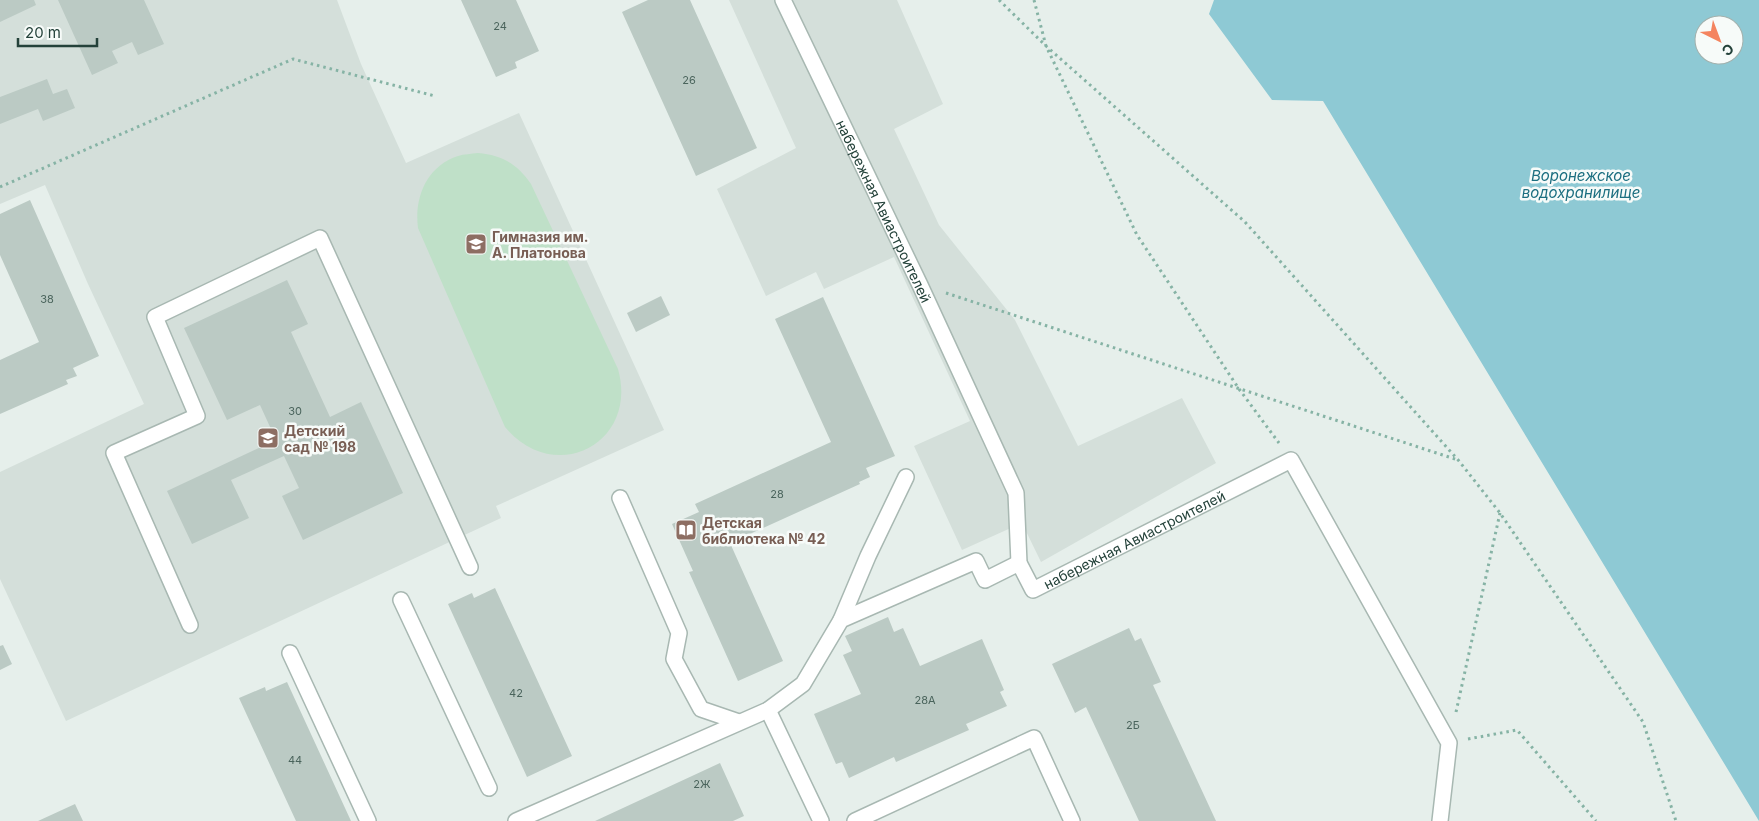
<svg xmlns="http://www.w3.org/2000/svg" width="1759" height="821" viewBox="0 0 1759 821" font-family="Inter,sans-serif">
<rect width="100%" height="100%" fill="#e6efeb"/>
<path fill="#d4dfda" d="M 0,0 L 337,0 L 361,64 L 406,163 L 519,113 L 664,430 L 496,506 L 501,518 L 66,721 L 0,579 L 0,472 L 144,404 L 88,284 L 45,185 L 0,204 Z
M 729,0 L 897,0 L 943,104 L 894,129 L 939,225 L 1015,320 L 1078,446 L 1182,398 L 1216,463 L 1041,562 L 1022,523 L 962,550 L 914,446 L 970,421 L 894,257 L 824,289 L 816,272 L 766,296 L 717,189 L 796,148 Z"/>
<path fill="#bfe0c8" d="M 478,153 C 502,155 517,164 531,184 L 618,369 C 639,443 555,487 505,427 L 418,228 C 414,197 427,166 458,156 C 464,154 471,154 478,153 Z"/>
<path fill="#8ec9d4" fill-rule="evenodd" d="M 1214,0 L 1759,0 L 1759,821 L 1323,101 L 1272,100 L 1209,14 ZM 1704,25 L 1734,25 L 1734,55 L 1704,55 Z"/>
<path fill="#bbcac4" d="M 0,0 L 34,0 L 36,5 L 0,22 Z
M 58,0 L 144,0 L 164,44 L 138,55 L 132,42 L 112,51 L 118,63 L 92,75 Z
M 461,0 L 516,0 L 539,51 L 515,62 L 517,68 L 496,77 Z
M 648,0 L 690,0 L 757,148 L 696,176 L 622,12 Z
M 47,79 L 53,94 L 67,89 L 75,108 L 43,121 L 38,109 L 0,124 L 0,97 Z
M 30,200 L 99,356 L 73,368 L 77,376 L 66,380 L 68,384 L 0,414 L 0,360 L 39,342 L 0,255 L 0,214 Z
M 287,280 L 308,324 L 291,332 L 330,417 L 361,402 L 403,493 L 303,540 L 282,496 L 299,488 L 284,456 L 231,480 L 249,518 L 192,544 L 167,491 L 276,440 L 260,405 L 227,420 L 184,328 Z
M 661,296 L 670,315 L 636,332 L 627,313 Z
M 823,297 L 895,456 L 866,468 L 870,477 L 859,482 L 860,484 L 730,543 L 783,661 L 738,681 L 689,572 L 693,571 L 672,524 L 699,512 L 695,504 L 831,442 L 775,319 Z
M 495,588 L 572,756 L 527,777 L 448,604 L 472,593 L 474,598 Z
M 888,617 L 894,632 L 903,628 L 920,666 L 982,639 L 1004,690 L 1000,692 L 1007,706 L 966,724 L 969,730 L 896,762 L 894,757 L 849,778 L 842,762 L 836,764 L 814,714 L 861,694 L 843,655 L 852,651 L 845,636 Z
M 1129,628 L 1135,641 L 1141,638 L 1161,682 L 1153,685 L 1216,821 L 1139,821 L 1086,707 L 1075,713 L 1052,664 Z
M 3,645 L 12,664 L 0,670 L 0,646 Z
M 287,682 L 351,821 L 296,821 L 239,698 L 265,687 L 266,691 Z
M 720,763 L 744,816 L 733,821 L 595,821 Z
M 75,804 L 83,821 L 38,821 Z"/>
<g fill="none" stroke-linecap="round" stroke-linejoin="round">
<g stroke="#a8b8b2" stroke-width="18">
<g id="minor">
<path id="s1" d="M 783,0 L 920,285 L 1016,493 L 1019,563 L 1033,590 L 1291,460 L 1449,743 L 1440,821"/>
<path d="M 620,498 L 679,633 L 674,659 L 701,709 L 739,722"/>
<path d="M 401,600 L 489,788"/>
<path d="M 841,620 L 868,556 L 906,477"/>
<path d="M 190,625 L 114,453 L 197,416 L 155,317 L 320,238 L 470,567"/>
<path d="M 290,653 L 368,821"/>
<path d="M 768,710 L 821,821"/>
<path d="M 516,821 L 768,710 L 803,684 L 841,620 L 976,561 L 985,580 L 1019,563"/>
<path d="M 855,821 L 1034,738 L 1072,821"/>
</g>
</g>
<path stroke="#86b3a5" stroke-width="3" stroke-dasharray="2.5 4" stroke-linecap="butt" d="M 999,0 L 1046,46 L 1245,222 L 1459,461 L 1500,513 L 1643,722 L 1676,821
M 1034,0 L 1046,46 L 1137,235 L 1239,389 L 1279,443
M 0,187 L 293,59 L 435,96
M 946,293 L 1458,460
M 1456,712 L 1500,513
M 1468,739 L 1517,730 L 1596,821"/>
<use href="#minor" stroke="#fff" stroke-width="15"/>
</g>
<defs>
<g id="school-square" transform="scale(1.125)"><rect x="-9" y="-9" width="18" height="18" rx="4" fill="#8d6e63" stroke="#f7fbf9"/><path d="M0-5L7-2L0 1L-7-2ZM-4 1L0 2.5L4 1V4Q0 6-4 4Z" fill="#fff"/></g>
<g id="library-square" transform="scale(1.125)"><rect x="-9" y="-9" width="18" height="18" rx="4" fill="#8d6e63" stroke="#f7fbf9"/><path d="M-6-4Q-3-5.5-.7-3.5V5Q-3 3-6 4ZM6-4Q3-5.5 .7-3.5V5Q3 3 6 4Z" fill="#fff"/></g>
</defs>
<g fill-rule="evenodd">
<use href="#school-square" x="476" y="244"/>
<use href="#school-square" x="268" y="438"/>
<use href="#library-square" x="686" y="530"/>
</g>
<g text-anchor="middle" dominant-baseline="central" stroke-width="5" stroke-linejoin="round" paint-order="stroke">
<g font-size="11" fill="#4a645c">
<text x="500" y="26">24</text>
<text x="689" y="80">26</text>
<text x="47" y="299">38</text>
<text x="295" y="411">30</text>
<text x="777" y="494">28</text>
<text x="516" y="693">42</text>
<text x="925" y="700">28А</text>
<text x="1133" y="725">2Б</text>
<text x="295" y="760">44</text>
<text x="702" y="784">2Ж</text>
</g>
<g font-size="14" fill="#24423a" stroke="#f7fbf9">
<text stroke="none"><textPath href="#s1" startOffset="234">набережная Авиастроителей</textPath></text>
<text stroke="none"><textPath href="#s1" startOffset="759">набережная Авиастроителей</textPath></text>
</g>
<g font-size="14" font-weight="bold" fill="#785e54" stroke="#f7fbf9" text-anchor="start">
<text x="492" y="236">Гимназия им.<tspan x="492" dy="16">А. Платонова</tspan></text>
<text x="284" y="430">Детский<tspan x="284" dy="16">сад № 198</tspan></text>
<text x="702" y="522">Детская<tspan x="702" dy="16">библиотека № 42</tspan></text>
</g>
<g font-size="15" font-style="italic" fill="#1c6f80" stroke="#f7fbf9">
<text x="1581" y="175">Воронежское<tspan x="1581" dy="17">водохранилище</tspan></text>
</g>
</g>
<g transform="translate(1719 40) rotate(138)"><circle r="24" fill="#f7fbf9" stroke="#a3b1ad"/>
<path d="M0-4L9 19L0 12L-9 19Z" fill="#f4845f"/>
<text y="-8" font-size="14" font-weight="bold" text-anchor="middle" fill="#24423a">С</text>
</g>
<path d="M18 38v8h79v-8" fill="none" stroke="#24423a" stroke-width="2.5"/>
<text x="25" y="38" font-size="15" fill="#24423a" stroke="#f7fbf9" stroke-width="4" paint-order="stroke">20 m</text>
</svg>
